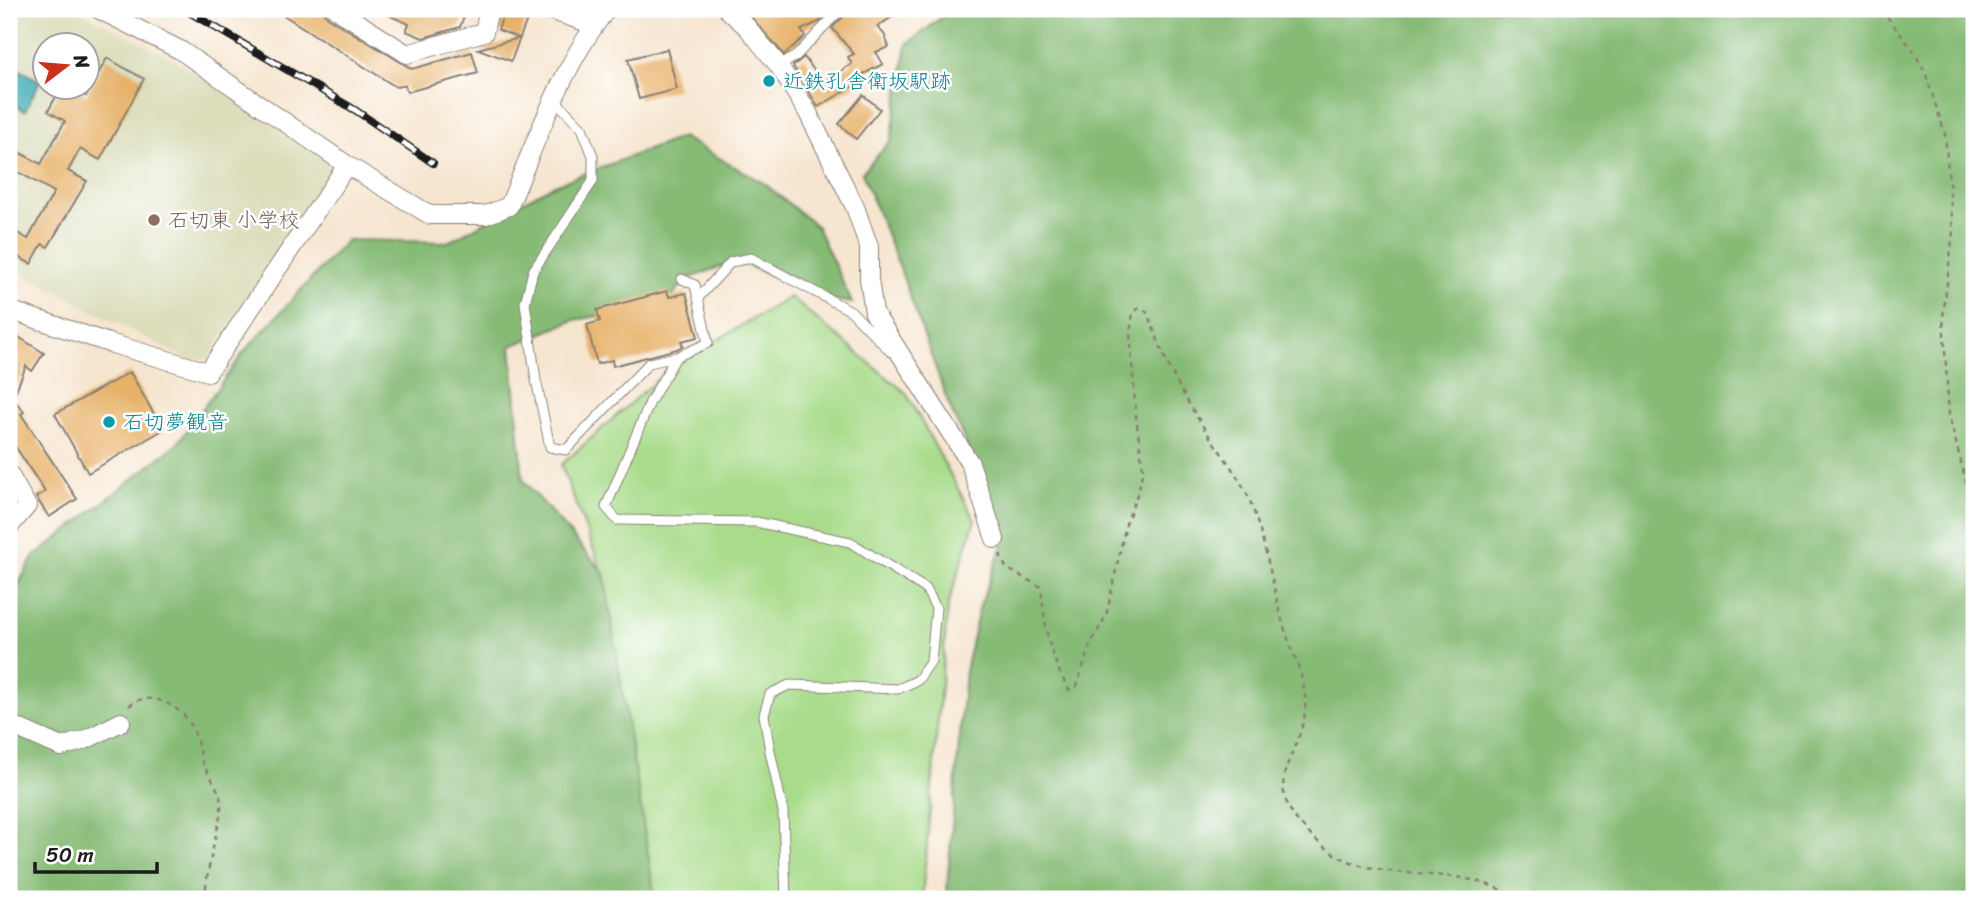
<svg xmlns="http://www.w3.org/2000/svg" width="1983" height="908" viewBox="0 0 1983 908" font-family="Sriracha,'Klee One',sans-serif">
<rect width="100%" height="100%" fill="#fff"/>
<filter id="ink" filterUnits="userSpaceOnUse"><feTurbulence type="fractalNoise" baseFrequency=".0143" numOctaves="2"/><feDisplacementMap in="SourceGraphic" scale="14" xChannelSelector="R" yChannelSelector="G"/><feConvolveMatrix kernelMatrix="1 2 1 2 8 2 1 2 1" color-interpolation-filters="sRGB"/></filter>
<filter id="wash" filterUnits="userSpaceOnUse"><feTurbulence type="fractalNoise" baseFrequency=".00686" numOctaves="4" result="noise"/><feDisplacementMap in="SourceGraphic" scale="28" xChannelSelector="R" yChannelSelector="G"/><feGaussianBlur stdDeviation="1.57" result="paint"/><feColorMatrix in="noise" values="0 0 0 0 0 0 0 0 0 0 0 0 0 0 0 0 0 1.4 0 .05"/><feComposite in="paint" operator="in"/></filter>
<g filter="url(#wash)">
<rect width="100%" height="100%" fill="#f6e5cf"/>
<path fill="#dcdebc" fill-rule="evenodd" d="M 9,9 L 75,9 L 173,59 L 326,158 L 330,172 L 208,358 L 189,360 L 9,267 ZM 46,46 L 88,46 L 88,88 L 46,88 Z"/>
<path fill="#a8db8a" stroke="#627c53" stroke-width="2" d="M 790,297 L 906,393 L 975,520 L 948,605 L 922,899 L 652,899 L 642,866 L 599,564 L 561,465 L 671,367 Z"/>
<path fill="#86bb76" stroke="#516c49" stroke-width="2" d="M 953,9 L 1974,9 L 1974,899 L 946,899 L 965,671 L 979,609 L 1006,535 L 949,405 L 899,266 L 862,173 L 891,140 L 907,44 Z
M 682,137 L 765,184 L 817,227 L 852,303 L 834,300 L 736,261 L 687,279 L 663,306 L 574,320 L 511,346 L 523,480 L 604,573 L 655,899 L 9,899 L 9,601 L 33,558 L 177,444 L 244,352 L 347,240 L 448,242 L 552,186 Z"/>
<path fill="#3aabb4" stroke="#2b6468" stroke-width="2" d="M 9,64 L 40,81 L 25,111 L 9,102 Z"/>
<g id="blocks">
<path fill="#e7b168" d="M 274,9 L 320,9 L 330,19 L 412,69 L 472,52 L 478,73 L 407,92 L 405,85 L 396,87 Z
M 375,9 L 467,9 L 460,27 L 423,38 L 406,31 L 409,24 Z
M 505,9 L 531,9 L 511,61 L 478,49 L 519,38 L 498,30 Z
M 744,9 L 832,9 L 819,22 L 801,30 L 805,36 L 784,55 Z
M 848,9 L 904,9 L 877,27 L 884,34 L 889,47 L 876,52 L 883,64 L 854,79 L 857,84 L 818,107 L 793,66 L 804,57 L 823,82 L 852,64 L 848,57 L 854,54 L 832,28 L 846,14 Z
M 667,49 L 677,89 L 639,99 L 628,59 Z
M 107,58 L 144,79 L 100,160 L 80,149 L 68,171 L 87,181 L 48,247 L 42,244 L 31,264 L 9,252 L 9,228 L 28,239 L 54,192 L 9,167 L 9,147 L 41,164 L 65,121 L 48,111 L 61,88 L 72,88 L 86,96 Z
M 863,95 L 880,109 L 856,139 L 839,124 Z
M 667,291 L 669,297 L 686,293 L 698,337 L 681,341 L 683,346 L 677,349 L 613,366 L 612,360 L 597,364 L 587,325 L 600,321 L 597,310 Z
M 17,336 L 44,353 L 32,371 L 26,366 L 13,398 L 24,412 L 21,414 L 77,499 L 49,517 L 36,497 L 45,492 L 15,446 L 9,450 L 9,348 Z
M 130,372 L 163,430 L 88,473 L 55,414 Z"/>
</g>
</g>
<g filter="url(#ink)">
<use href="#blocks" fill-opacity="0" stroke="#898076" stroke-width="2"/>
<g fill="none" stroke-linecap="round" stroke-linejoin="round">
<g stroke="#898076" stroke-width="11">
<path id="service" d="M 779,66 L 796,56 L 841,9
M 554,99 L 582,128 L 593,156 L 593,181 L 533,271 L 525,303 L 536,380 L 550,447 L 566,450 L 649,363 L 676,357 L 708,343 L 695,285 L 682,279
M 698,298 L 731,262 L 751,258 L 851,311 L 891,352
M 676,357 L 650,402 L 606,507 L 617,520 L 756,522 L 850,542 L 926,589 L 936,608 L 931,661 L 918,680 L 898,689 L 789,685 L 770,694 L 764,715 L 770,751 L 783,811 L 786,899"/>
</g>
<g stroke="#898076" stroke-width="20">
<path id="minor" d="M 98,9 L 180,50 L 347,165 L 430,215 L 486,215 L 509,206 C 536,142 563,63 607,9
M 336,9 L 407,54 L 484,32 L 489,9
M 547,9 L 594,25
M 727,9 L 747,27 L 779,66 L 807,111 L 855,207 L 869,247 L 869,279 L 874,313 L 970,463 L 995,539
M 9,310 L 109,343 L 208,372 L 347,165
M 9,474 L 27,506 L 9,527
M 9,724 L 61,747 L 85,740 L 121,722"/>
</g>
<path stroke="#898076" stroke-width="2.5" stroke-dasharray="5 5" stroke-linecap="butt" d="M 1881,9 L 1913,50 L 1925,72 L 1945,134 L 1953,231 L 1943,317 L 1949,416 L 1969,493 L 1974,503
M 1000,554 L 1006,568 L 1041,587 C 1046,630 1047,651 1069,690 L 1077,686 L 1090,645 L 1106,616 L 1126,524 L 1139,489 L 1143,469 L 1136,417 L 1130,334 L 1133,313 L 1139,308 L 1146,311 C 1155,330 1161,351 1170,369 C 1179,387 1189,404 1199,420 C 1215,447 1238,472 1250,501 C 1265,540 1272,583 1283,624 C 1289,644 1299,664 1303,684 C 1320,755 1237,775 1323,846 C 1358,875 1413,872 1455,877 C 1479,880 1500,888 1520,899
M 129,706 C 148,688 182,706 192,727 C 198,739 199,752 203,764 C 209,776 220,789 221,803 C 222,814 218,824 216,835 C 211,856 206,878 205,899
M 1524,899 L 1535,893 L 1538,899"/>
<use href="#service" stroke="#fff" stroke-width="9"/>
<use href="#minor" stroke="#fff" stroke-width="18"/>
<g stroke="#1c1c1c" stroke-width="8">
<path id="rail" d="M 184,9 L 355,110 L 433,163"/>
</g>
<use href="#rail" stroke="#fff" stroke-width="5" stroke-dasharray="16" stroke-linecap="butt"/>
</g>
</g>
<g fill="#0f9aa8" stroke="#fff" stroke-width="2.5">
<circle cx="769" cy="81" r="7"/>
<circle cx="109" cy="422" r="7"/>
</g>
<circle fill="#8d6e63" stroke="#fff" stroke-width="2.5" cx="154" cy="220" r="7"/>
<g text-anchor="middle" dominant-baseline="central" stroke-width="5" stroke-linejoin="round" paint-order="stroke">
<g font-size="21" fill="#0d838f" stroke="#fff" text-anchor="start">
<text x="783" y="81">近鉄孔舎衛坂駅跡</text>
<text x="123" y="422">石切夢観音</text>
</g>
<g font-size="21" fill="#785e54" stroke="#fff" text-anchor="start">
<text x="168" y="220">石切東 小学校</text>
</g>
</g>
<rect width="1983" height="908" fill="none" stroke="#fff" stroke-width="35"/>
<g transform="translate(66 66) rotate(74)"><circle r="33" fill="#ffffff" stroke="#a4a4a4" stroke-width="2"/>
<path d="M0-5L12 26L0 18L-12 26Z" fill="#c8321e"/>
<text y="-10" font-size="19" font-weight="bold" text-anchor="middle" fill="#1c1c1c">N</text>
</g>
<path d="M35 862v10h122v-10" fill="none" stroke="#1c1c1c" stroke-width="3.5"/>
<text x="46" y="862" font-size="21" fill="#1c1c1c" stroke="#ffffff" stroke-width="5" paint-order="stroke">50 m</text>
</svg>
